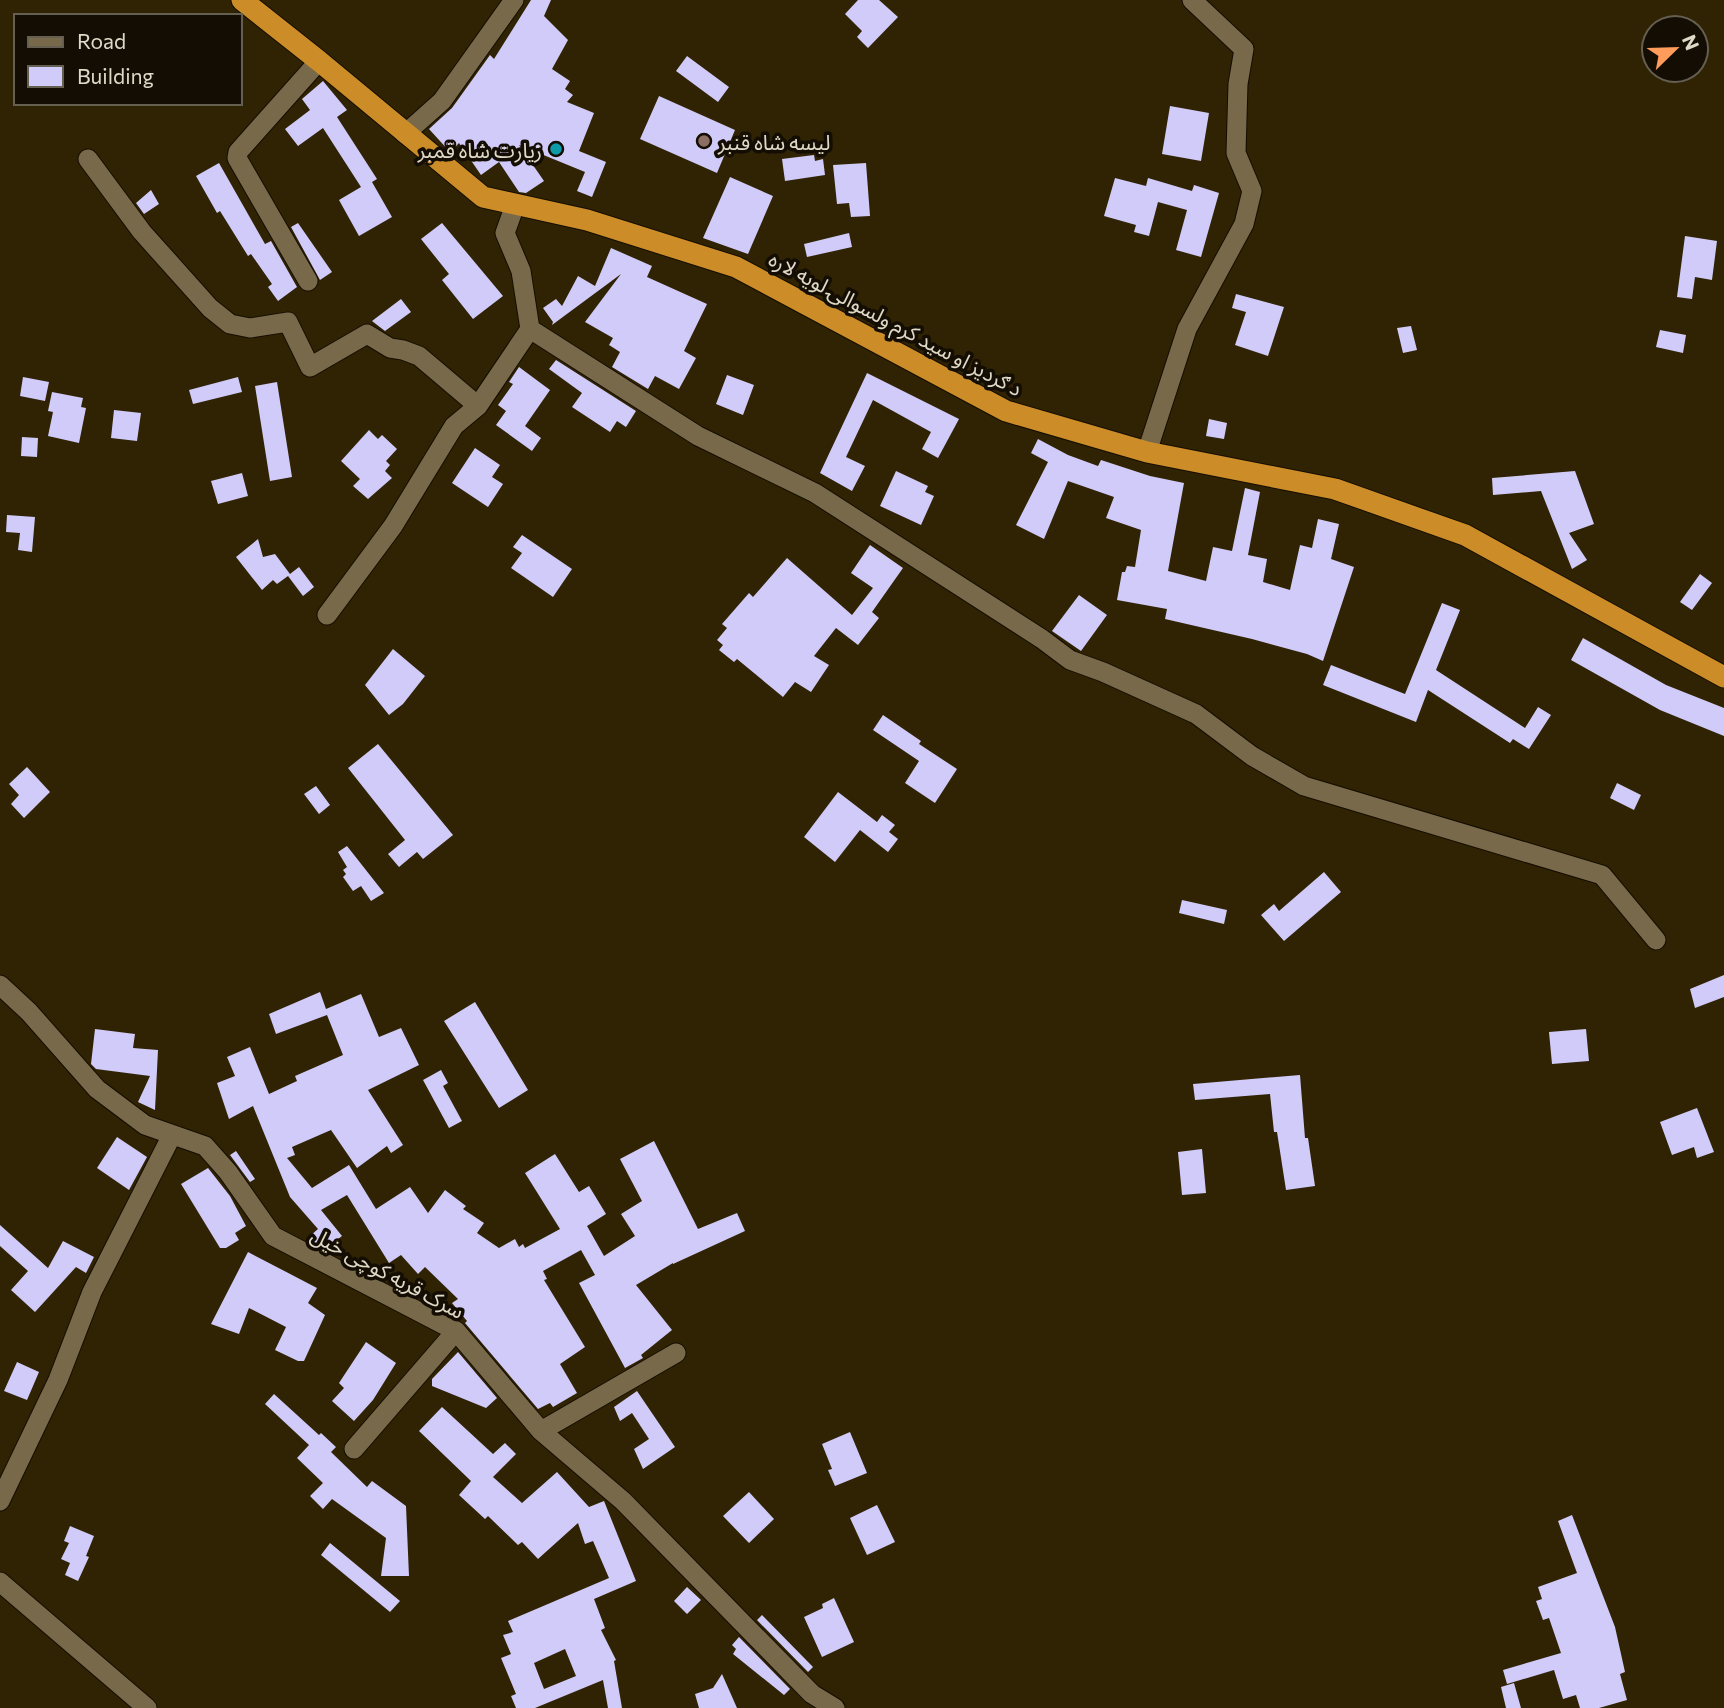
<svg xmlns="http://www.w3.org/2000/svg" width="1724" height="1708" viewBox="0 0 1724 1708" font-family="Commissioner,'Noto Sans Arabic',sans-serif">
<rect width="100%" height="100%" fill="#2f2304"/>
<path fill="#d1cbf9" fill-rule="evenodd" d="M 531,0 L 551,0 L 544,16 L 568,40 L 552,69 L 570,81 L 565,89 L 573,95 L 567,102 L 594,113 L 579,151 L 606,162 L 592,197 L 577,191 L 585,172 L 519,145 L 544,181 L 526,193 L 519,192 L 499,162 L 481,175 L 459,143 L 450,152 L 429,129 L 452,108 L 490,55 L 494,59 Z
M 858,0 L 879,0 L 898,17 L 868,48 L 857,37 L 862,31 L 845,14 Z
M 687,56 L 729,87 L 718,102 L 676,71 Z
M 323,81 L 347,110 L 337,117 L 377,179 L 372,182 L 392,217 L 359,236 L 339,200 L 361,187 L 323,128 L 298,146 L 285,129 L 310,110 L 302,99 Z
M 659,96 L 735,130 L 717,173 L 640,139 Z
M 1170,106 L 1209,113 L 1201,161 L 1162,154 Z
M 814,155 L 815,161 L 823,159 L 825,175 L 785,181 L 782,159 Z
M 219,163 L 265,244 L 271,241 L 297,287 L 278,301 L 268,287 L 272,284 L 251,254 L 248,256 L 220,211 L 217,213 L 196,176 Z
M 866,163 L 870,216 L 851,217 L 849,203 L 837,204 L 833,165 Z
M 730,177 L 773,196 L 748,254 L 703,238 Z
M 1115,178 L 1146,186 L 1148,178 L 1192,191 L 1194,185 L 1219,193 L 1201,257 L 1176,250 L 1187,210 L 1158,202 L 1149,236 L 1134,232 L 1136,225 L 1104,216 Z
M 151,190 L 159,204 L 144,214 L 136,203 Z
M 298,223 L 332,272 L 320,280 L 291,227 Z
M 442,223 L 503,296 L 473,319 L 442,280 L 449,274 L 421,239 Z
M 849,233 L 852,247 L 807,257 L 804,244 Z
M 1685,236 L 1717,241 L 1712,280 L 1695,277 L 1692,299 L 1677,297 Z
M 611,248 L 652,266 L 647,277 L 707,304 L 684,351 L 696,358 L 679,389 L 655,376 L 648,389 L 612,367 L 620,352 L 609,345 L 613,338 L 585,322 L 621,274 L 552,325 L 553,322 L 543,308 L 556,299 L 562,306 L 578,276 L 595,286 Z
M 1236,294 L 1284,307 L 1268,356 L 1235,345 L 1246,312 L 1232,308 Z
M 401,299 L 411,312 L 385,331 L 372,321 Z
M 1411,326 L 1417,350 L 1403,353 L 1397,328 Z
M 1660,330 L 1686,335 L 1683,353 L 1656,347 Z
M 556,360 L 636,411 L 626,427 L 617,421 L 610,432 L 572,407 L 582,393 L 549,369 Z
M 519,367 L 550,390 L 525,426 L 541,438 L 532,451 L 496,425 L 506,411 L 498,405 L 513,384 L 509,382 Z
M 867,373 L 959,419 L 938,458 L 922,449 L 931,432 L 873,400 L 846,457 L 865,466 L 852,491 L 820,473 Z
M 727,375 L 754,385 L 743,415 L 716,404 Z
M 23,377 L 49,382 L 45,401 L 20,396 Z
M 238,377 L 242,392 L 193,404 L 189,390 Z
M 277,382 L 292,477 L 270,481 L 255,386 Z
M 52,392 L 83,398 L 81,407 L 86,408 L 79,443 L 48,436 L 53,412 L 48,411 Z
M 114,410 L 141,413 L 137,441 L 111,438 Z
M 1209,419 L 1227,423 L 1224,439 L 1206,436 Z
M 369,430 L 378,439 L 382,435 L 397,449 L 386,461 L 390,465 L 385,471 L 392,478 L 368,499 L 353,486 L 360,479 L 341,461 Z
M 22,437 L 38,438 L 37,457 L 21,456 Z
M 1038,439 L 1068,455 L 1098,466 L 1101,460 L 1150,476 L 1184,483 L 1168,571 L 1206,581 L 1213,547 L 1232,551 L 1245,488 L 1260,492 L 1248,555 L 1267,559 L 1263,582 L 1290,590 L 1300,545 L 1312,548 L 1318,519 L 1339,524 L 1331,559 L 1354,567 L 1323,661 L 1307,654 L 1252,639 L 1165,619 L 1167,609 L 1117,600 L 1122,572 L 1125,572 L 1127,566 L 1135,567 L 1141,530 L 1106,518 L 1114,497 L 1068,481 L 1044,539 L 1016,525 L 1048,462 L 1031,453 Z
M 475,448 L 500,465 L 492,477 L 503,484 L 488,507 L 452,483 Z
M 896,471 L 928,486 L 925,492 L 934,496 L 921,525 L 880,506 Z
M 1575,471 L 1594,524 L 1569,533 L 1587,560 L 1572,569 L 1541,491 L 1493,495 L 1492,478 Z
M 242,473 L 248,496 L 218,504 L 211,481 Z
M 7,515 L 35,517 L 32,552 L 18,550 L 20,533 L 6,532 Z
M 522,535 L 572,569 L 553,597 L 511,568 L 522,553 L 513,547 Z
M 258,539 L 263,557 L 275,554 L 290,574 L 299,567 L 314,587 L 303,596 L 288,576 L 277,584 L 273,580 L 262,590 L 236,557 Z
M 870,545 L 903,568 L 872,612 L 879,618 L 858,645 L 836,628 L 814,656 L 829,665 L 811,692 L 795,682 L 783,697 L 737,659 L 734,662 L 719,650 L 723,645 L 717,640 L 727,628 L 722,624 L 749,593 L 753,597 L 787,558 L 852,615 L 873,588 L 851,573 Z
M 1700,574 L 1712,583 L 1692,610 L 1680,602 Z
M 1079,595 L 1107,615 L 1081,651 L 1052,631 Z
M 1442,603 L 1460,610 L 1436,670 L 1525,728 L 1538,707 L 1551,715 L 1529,749 L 1513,739 L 1510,743 L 1428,690 L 1416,722 L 1323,685 L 1331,665 L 1405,694 Z
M 1583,638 L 1666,685 L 1724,708 L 1724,736 L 1660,710 L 1571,660 Z
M 393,649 L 425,676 L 403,704 L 389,715 L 365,685 Z
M 883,715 L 921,741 L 919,744 L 957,769 L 935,803 L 905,783 L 919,761 L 873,730 Z
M 378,744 L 453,835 L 423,859 L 417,852 L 399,867 L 388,854 L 405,840 L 348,768 Z
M 27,767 L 50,792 L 24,818 L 11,804 L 19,795 L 9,784 Z
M 1617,783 L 1641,795 L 1634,810 L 1610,798 Z
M 316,786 L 330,805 L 319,814 L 304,794 Z
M 838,792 L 877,822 L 882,815 L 895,825 L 889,832 L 898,839 L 888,852 L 860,830 L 835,862 L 804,837 Z
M 347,846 L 384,893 L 371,901 L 361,886 L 353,891 L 343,877 L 346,874 L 343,870 L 347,867 L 338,852 Z
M 1324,872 L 1341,892 L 1284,941 L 1261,915 L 1274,904 L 1279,911 Z
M 1182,900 L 1227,910 L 1224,924 L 1179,913 Z
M 1724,975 L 1724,997 L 1695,1008 L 1690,989 Z
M 320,992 L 326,1009 L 361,994 L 379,1037 L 401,1028 L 419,1065 L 368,1090 L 403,1145 L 391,1153 L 387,1146 L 357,1168 L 331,1130 L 292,1147 L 295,1155 L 287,1158 L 312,1188 L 349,1165 L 376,1209 L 410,1187 L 428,1213 L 445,1190 L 466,1206 L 463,1209 L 484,1223 L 477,1233 L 499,1248 L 515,1239 L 519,1247 L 523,1244 L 525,1248 L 560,1229 L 525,1173 L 555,1154 L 579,1192 L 589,1186 L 606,1214 L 587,1226 L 604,1256 L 635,1236 L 621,1214 L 642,1201 L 620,1159 L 654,1141 L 698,1229 L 737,1213 L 745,1231 L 673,1264 L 673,1263 L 636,1285 L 672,1330 L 641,1355 L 643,1358 L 625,1368 L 579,1283 L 595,1275 L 581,1250 L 543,1271 L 547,1279 L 544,1280 L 585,1347 L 560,1364 L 577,1393 L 553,1407 L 550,1403 L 538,1409 L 465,1323 L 467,1321 L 452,1303 L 458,1299 L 425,1267 L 418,1274 L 401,1255 L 389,1263 L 347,1195 L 321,1210 L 342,1236 L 325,1249 L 311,1242 L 314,1240 L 310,1236 L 318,1229 L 290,1197 L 253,1106 L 229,1119 L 217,1083 L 235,1076 L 227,1057 L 250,1047 L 269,1094 L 297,1081 L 295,1076 L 343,1055 L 327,1015 L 276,1034 L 269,1014 Z
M 475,1002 L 528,1090 L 499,1108 L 444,1021 Z
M 95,1029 L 135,1034 L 133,1048 L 158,1050 L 155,1110 L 138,1102 L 150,1076 L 96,1069 L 91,1064 Z
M 1586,1029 L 1589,1061 L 1552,1064 L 1549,1032 Z
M 441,1070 L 448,1083 L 443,1086 L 462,1121 L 449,1128 L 423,1080 Z
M 1300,1075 L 1305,1138 L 1308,1138 L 1315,1186 L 1286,1190 L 1277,1132 L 1274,1132 L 1270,1094 L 1195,1100 L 1193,1084 Z
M 1697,1108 L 1714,1152 L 1697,1158 L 1694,1147 L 1672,1155 L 1660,1122 Z
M 117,1137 L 147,1157 L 129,1190 L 97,1168 Z
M 1202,1149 L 1206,1193 L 1182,1195 L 1178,1152 Z
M 236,1151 L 255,1179 L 250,1182 L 230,1155 Z
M 208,1168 L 230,1196 L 246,1226 L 235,1233 L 239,1240 L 226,1248 L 220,1248 L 181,1184 Z
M 0,1225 L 48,1268 L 63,1241 L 94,1257 L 86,1273 L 76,1267 L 35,1312 L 11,1290 L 28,1271 L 0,1246 Z
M 248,1252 L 317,1288 L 308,1303 L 325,1315 L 304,1361 L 298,1361 L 275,1350 L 286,1327 L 249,1308 L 239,1334 L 211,1324 Z
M 366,1342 L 396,1363 L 373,1400 L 354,1421 L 332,1401 L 344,1388 L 339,1383 Z
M 458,1352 L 497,1398 L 486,1408 L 432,1386 L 432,1379 Z
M 17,1362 L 39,1372 L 27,1400 L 4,1391 Z
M 637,1391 L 675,1447 L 643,1469 L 634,1449 L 649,1439 L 632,1413 L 620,1421 L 614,1407 Z
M 274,1394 L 319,1435 L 321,1433 L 336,1447 L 331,1452 L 367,1487 L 372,1481 L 406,1506 L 409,1576 L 381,1576 L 386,1538 L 332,1499 L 323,1509 L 310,1496 L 323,1483 L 297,1458 L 309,1445 L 265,1404 Z
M 442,1407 L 493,1454 L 505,1443 L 516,1454 L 493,1477 L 522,1503 L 557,1472 L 589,1507 L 604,1501 L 636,1581 L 594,1599 L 605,1628 L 601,1630 L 616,1660 L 614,1661 L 622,1708 L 608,1708 L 603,1680 L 535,1708 L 516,1708 L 511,1696 L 516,1694 L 501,1658 L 511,1654 L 503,1635 L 513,1632 L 508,1621 L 609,1578 L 593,1541 L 585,1544 L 578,1523 L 538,1559 L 522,1542 L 518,1545 L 488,1516 L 485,1519 L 459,1495 L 471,1481 L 419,1431 ZM 565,1649 L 576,1676 L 544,1689 L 534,1663 Z
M 850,1432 L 867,1473 L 835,1486 L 828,1470 L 832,1469 L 822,1444 Z
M 749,1492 L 774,1519 L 749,1543 L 723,1516 Z
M 877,1505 L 895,1542 L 867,1555 L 850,1518 Z
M 1572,1515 L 1615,1627 L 1625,1672 L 1620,1674 L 1627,1700 L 1599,1708 L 1580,1708 L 1576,1695 L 1563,1699 L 1554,1670 L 1507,1684 L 1503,1670 L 1561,1653 L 1549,1618 L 1543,1620 L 1536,1601 L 1542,1599 L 1538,1587 L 1577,1573 L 1558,1521 Z
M 70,1526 L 94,1536 L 86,1556 L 89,1557 L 78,1581 L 65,1575 L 70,1563 L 61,1559 L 69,1543 L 64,1541 Z
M 330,1543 L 400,1601 L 390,1612 L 321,1555 Z
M 687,1587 L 701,1600 L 687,1614 L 674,1601 Z
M 834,1598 L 854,1642 L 822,1657 L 804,1617 L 823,1608 L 822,1604 Z
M 762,1615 L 813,1667 L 808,1672 L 757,1620 Z
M 739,1637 L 790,1689 L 784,1695 L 733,1654 L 736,1649 L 732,1645 Z
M 722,1674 L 737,1708 L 699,1708 L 695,1694 L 713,1688 Z
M 1514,1683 L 1521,1708 L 1506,1708 L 1501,1687 Z"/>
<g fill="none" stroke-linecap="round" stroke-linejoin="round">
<g stroke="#150d00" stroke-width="21">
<path id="minor" d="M 405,134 L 442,101 L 514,0
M 88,159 L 142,232 L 210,308 L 230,324 L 250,328 L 288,322 L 310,367 L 367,334 L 390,348 L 403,350 L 419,356 L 478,406
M 308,281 L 237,158 L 238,152 L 319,61
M 530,329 L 698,436 L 815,493 L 1042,639 L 1070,660 L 1103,672 L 1196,714 L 1252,756 L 1304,786 L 1602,875 L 1656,940
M 1147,452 L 1187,329 L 1244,224 L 1252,191 L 1236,153 L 1238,84 L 1244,49 L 1192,0
M 327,615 L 393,526 L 454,426 L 478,406 L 530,329 L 521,271 L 505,233 L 515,205
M 0,985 L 29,1012 L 97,1089 L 145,1125 L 205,1146 L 228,1172 L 273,1236 L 456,1331 L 541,1431 L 623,1501 L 812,1694 L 835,1708
M 541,1431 L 676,1353
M 354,1449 L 456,1331
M 0,1501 L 58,1380 L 92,1292 L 172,1135
M 0,1582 L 147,1708"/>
</g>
<g stroke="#150d00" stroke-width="23">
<path id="highway" d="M 242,0 L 319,61 L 483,197 L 587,220 L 736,267 L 1006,411 L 1147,452 L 1335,489 L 1465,535 L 1724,677"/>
</g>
<use href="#minor" stroke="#776949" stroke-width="19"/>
<use href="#highway" stroke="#cc8d29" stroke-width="21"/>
</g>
<circle fill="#8d6e63" stroke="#130d03" stroke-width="2.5" cx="704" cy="141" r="7"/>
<circle fill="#0f9aa8" stroke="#130d03" stroke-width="2.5" cx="556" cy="149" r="7"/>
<g text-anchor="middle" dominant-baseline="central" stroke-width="7" stroke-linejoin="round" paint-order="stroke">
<g font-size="21" fill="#e0d9c8" stroke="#130d03" text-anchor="start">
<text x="718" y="141">لیسه شاه قنبر</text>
<text x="542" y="149" text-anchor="end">زیارت شاه قمبر</text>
</g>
<g font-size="21" fill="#e0d9c8" stroke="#130d03">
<text transform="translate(896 323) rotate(28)">د ګردیز او سید کرم ولسوالۍ لویه لاره</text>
<text transform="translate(388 1272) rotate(28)">سرک قریه کوچی خیل</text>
</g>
</g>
<rect x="14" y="14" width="228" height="91" fill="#130d03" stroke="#655f52" stroke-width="2"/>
<rect x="28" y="37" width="35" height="10" fill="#776949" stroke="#655f52" stroke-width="2"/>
<text x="77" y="49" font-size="21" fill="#e0d9c8">Road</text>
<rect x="28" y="66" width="35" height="21" fill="#d1cbf9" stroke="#655f52" stroke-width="2"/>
<text x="77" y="84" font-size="21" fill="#e0d9c8">Building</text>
<g transform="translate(1675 49) rotate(67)"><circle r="33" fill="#130d03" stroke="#655f52" stroke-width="2"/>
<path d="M0-5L12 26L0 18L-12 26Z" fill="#ff9b5b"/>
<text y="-10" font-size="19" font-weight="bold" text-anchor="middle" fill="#e0d9c8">N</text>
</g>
</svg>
